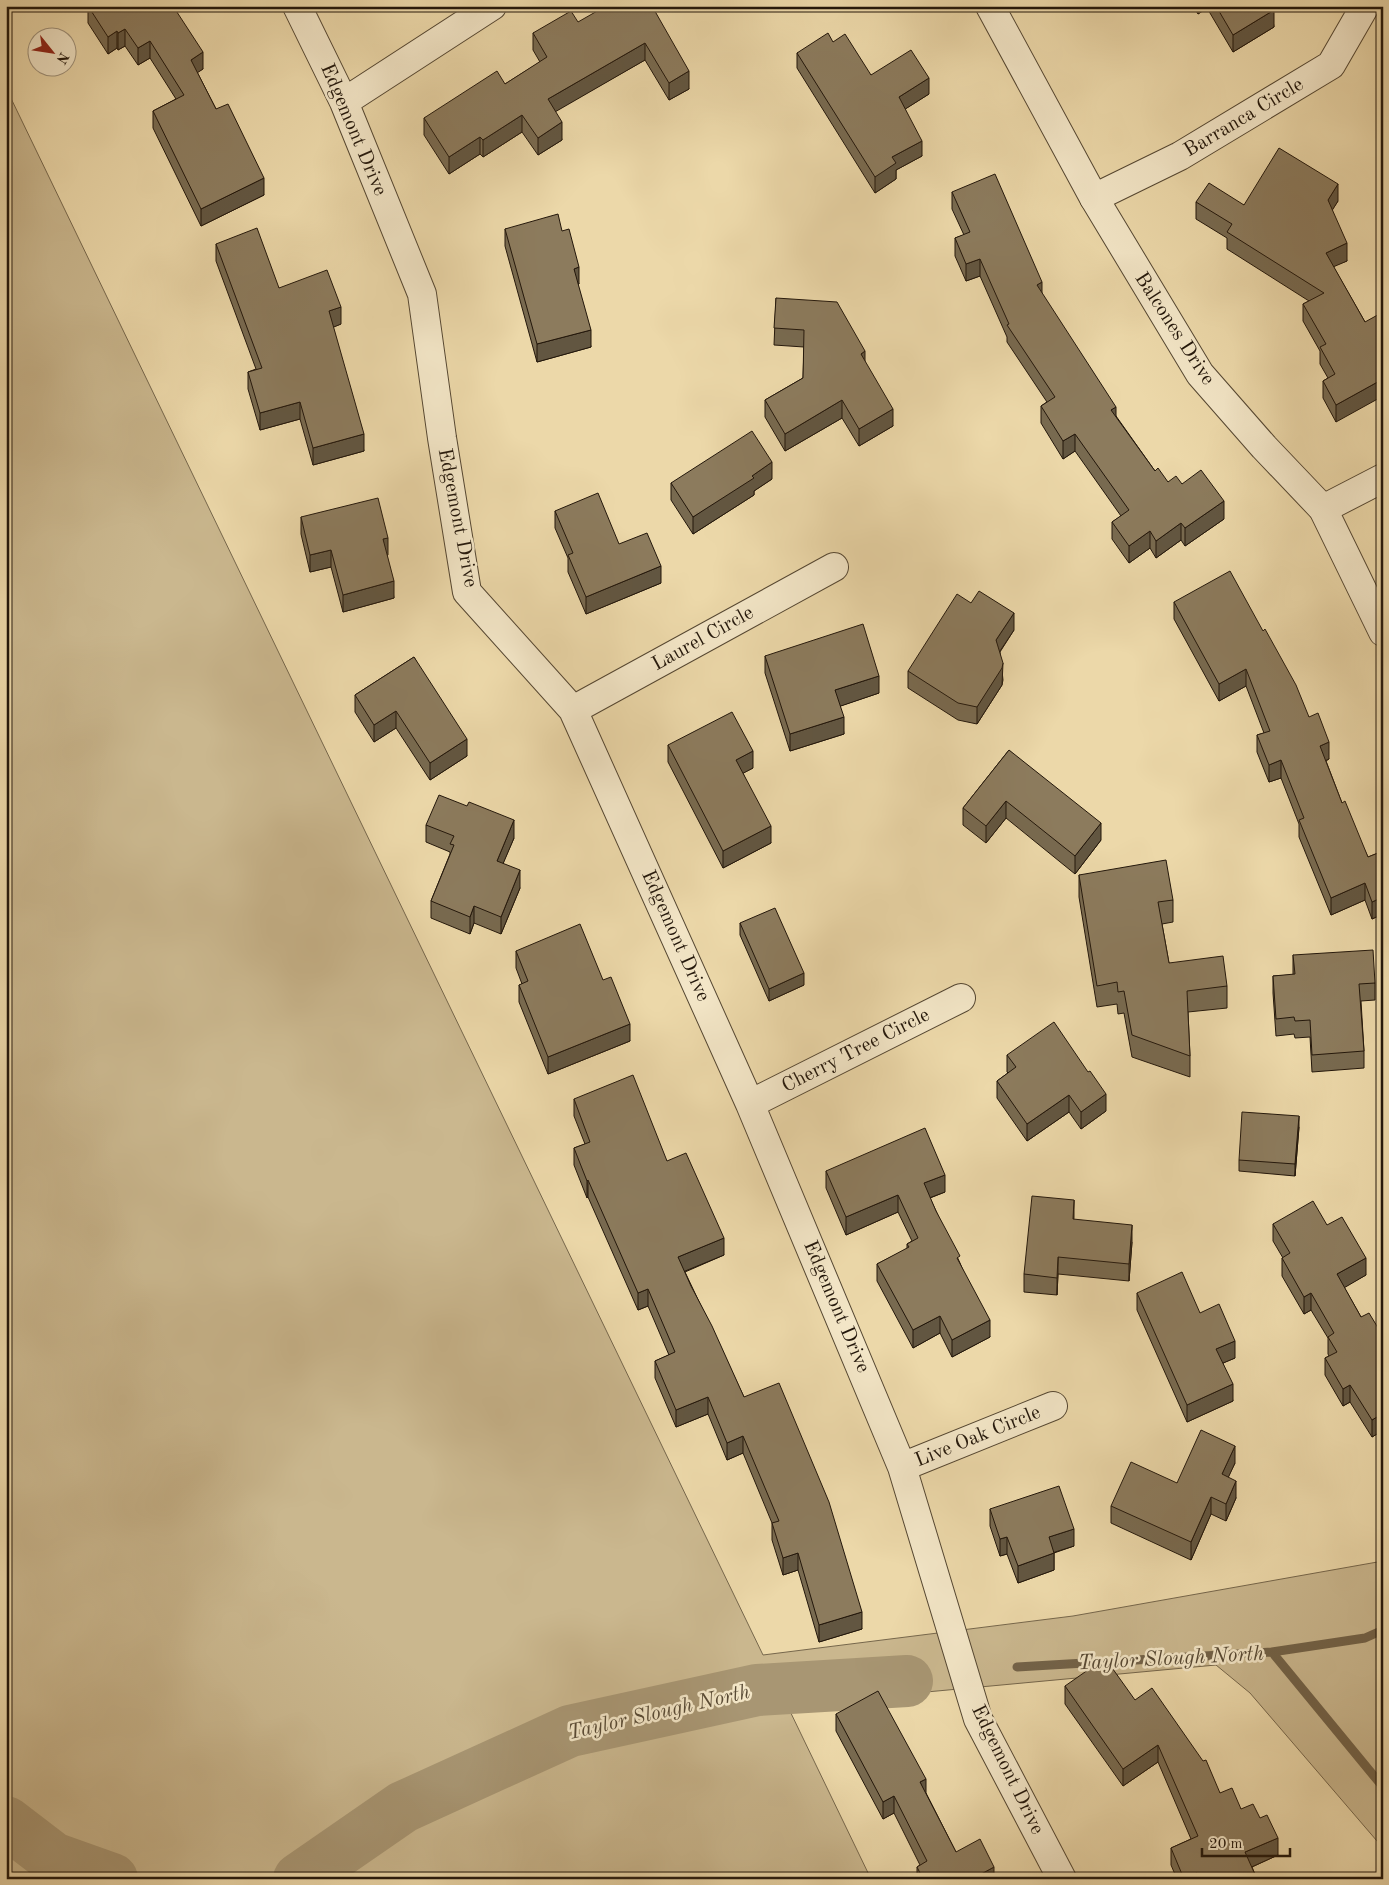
<svg xmlns="http://www.w3.org/2000/svg" width="1389" height="1885" viewBox="0 0 1389 1885" font-family="'Old Standard TT',serif">
<rect width="100%" height="100%" fill="#ecd8a9"/>
<filter id="stains"><feTurbulence type="fractalNoise" baseFrequency=".004" numOctaves="4"/><feColorMatrix values="0 0 0 0 .2 0 0 0 0 .09 0 0 0 0 .02 0 0 0 .5 -.17"/></filter>
<radialGradient id="worn" r=".72"><stop offset=".6" stop-color="#630" stop-opacity="0"/><stop offset="1" stop-color="#630" stop-opacity=".3"/></radialGradient>
<path fill="#cab78e" stroke="#76674c" d="M 6,88 L 763,1655 L 1073,1616 L 1383,1561 L 1383,1679 L 1381,1679 L 1383,1682 L 1383,1848 L 1250,1693 L 1216,1665 L 787,1705 L 871,1879 L 6,1879 Z"/>
<g fill="none" stroke-linecap="round" stroke-linejoin="round">
<path stroke="#736349" stroke-width="9" d="M 1272,1652 L 1365,1638 L 1383,1630
M 1017,1667 L 1272,1652 L 1383,1787
M 53,1858 L 76,1879"/>
<path stroke="#a89673" stroke-width="52" d="M 6,1822 L 53,1858 L 112,1879
M 299,1879 L 403,1807 L 570,1731 L 757,1690 L 907,1681"/>
<g stroke="#554732" stroke-width="30">
<path id="minor" d="M 297,6 L 344,102 L 422,294 L 442,438 L 467,592 L 573,710 L 750,1104 L 902,1467 L 978,1719 L 1062,1879
M 344,102 L 492,6
M 1094,198 L 1180,156 L 1331,65 L 1365,6
M 1323,509 L 1383,478
M 573,710 L 834,567
M 750,1104 L 961,998
M 902,1467 L 1053,1406"/>
</g>
<g stroke="#554732" stroke-width="30">
<path id="tertiary" d="M 990,6 L 1094,198 L 1200,374 L 1264,447 L 1323,509 L 1383,632"/>
</g>
<use href="#minor" stroke="#f3e6c7" stroke-width="28"/>
<use href="#tertiary" stroke="#f3e6c7" stroke-width="28"/>
</g>
<path fill="#786a50" stroke="#23170b" d="M 88,6 L 173,6 L 203,69 L 197,72 L 216,109 L 264,195 L 201,226 L 153,128 L 153,111 L 176,99 L 150,58 L 138,65 L 125,46 L 118,50 L 117,48 L 108,54 L 88,23 Z
M 652,6 L 689,89 L 669,100 L 645,60 L 555,111 L 562,140 L 538,155 L 522,132 L 483,157 L 480,154 L 449,174 L 424,135 L 424,118 L 505,84 L 540,62 L 533,50 L 533,33 Z
M 1193,6 L 1271,6 L 1274,27 L 1233,52 L 1207,8 L 1198,14 Z
M 833,42 L 871,75 L 929,94 L 905,109 L 922,156 L 896,170 L 896,179 L 875,193 L 797,68 L 797,53 Z
M 1383,152 L 1383,179 L 1378,176 L 1378,159 Z
M 952,192 L 1042,294 L 1116,416 L 1155,471 L 1168,482 L 1182,484 L 1224,519 L 1185,546 L 1181,540 L 1156,558 L 1150,548 L 1129,563 L 1112,539 L 1112,522 L 1121,516 L 1075,451 L 1063,459 L 1041,423 L 1041,406 L 1047,402 L 1007,342 L 1007,337 L 980,276 L 966,281 L 955,256 L 955,238 L 964,235 L 952,209 Z
M 1338,201 L 1332,210 L 1347,261 L 1333,266 L 1365,322 L 1336,422 L 1323,398 L 1323,381 L 1328,378 L 1320,364 L 1320,351 L 1303,321 L 1303,304 L 1309,301 L 1227,249 L 1227,238 L 1196,219 L 1196,202 L 1244,205 Z
M 505,229 L 562,231 L 579,284 L 578,285 L 591,347 L 537,362 L 505,246 Z
M 216,244 L 279,288 L 341,324 L 333,327 L 364,451 L 313,465 L 300,419 L 260,430 L 248,389 L 248,372 L 256,369 L 216,261 Z
M 776,298 L 865,362 L 893,426 L 859,446 L 842,418 L 785,451 L 765,417 L 765,400 L 803,378 L 804,347 L 774,345 Z
M 772,479 L 754,491 L 754,495 L 693,534 L 671,500 L 671,483 Z
M 555,511 L 661,583 L 586,614 L 568,572 L 568,558 L 555,528 Z
M 301,517 L 388,555 L 387,555 L 394,598 L 343,612 L 331,567 L 310,572 L 301,534 Z
M 1174,602 L 1309,717 L 1329,759 L 1326,761 L 1342,803 L 1368,857 L 1383,851 L 1383,914 L 1372,919 L 1365,900 L 1331,915 L 1299,837 L 1299,824 L 1281,778 L 1269,782 L 1257,752 L 1257,735 L 1264,733 L 1246,686 L 1219,701 L 1174,619 Z
M 1014,630 L 1000,652 L 1003,680 L 1002,685 L 977,724 L 958,720 L 908,688 L 908,671 Z
M 765,656 L 879,693 L 840,706 L 844,734 L 790,751 L 765,673 Z
M 414,657 L 467,756 L 430,780 L 396,728 L 374,742 L 355,712 L 355,695 Z
M 668,745 L 753,768 L 743,773 L 771,843 L 723,868 L 668,762 Z
M 1009,750 L 1101,840 L 1075,874 L 1006,818 L 986,843 L 963,825 L 963,808 Z
M 426,825 L 514,838 L 503,863 L 520,888 L 501,934 L 474,923 L 470,934 L 431,918 L 431,901 L 450,854 L 450,852 L 426,842 Z
M 1079,875 L 1173,900 L 1173,922 L 1162,924 L 1169,963 L 1227,986 L 1227,1008 L 1188,1012 L 1190,1056 L 1190,1077 L 1132,1057 L 1124,1013 L 1118,1014 L 1117,1004 L 1097,1007 L 1079,897 Z
M 740,923 L 804,985 L 769,1001 L 740,935 Z
M 516,951 L 603,980 L 630,1041 L 548,1074 L 519,1002 L 519,985 L 522,984 L 516,968 Z
M 1293,955 L 1375,983 L 1375,1000 L 1361,1001 L 1364,1051 L 1364,1068 L 1312,1072 L 1310,1037 L 1295,1038 L 1294,1034 L 1276,1036 L 1273,993 L 1273,976 L 1293,975 Z
M 1007,1055 L 1106,1111 L 1081,1129 L 1069,1112 L 1027,1141 L 997,1098 L 997,1081 L 1008,1073 L 1007,1072 Z
M 574,1099 L 667,1161 L 724,1255 L 685,1272 L 744,1397 L 862,1629 L 819,1642 L 798,1570 L 783,1575 L 772,1540 L 772,1523 L 743,1453 L 727,1460 L 708,1414 L 676,1427 L 655,1378 L 655,1361 L 669,1355 L 648,1306 L 638,1310 L 588,1197 L 587,1198 L 574,1165 L 574,1148 L 585,1144 L 574,1116 Z
M 1299,1127 L 1295,1176 L 1239,1171 L 1239,1160 Z
M 826,1171 L 945,1192 L 930,1198 L 960,1263 L 990,1337 L 952,1357 L 940,1333 L 913,1348 L 877,1281 L 877,1264 L 907,1249 L 907,1244 L 912,1241 L 898,1212 L 846,1235 L 826,1188 Z
M 1074,1220 L 1132,1242 L 1129,1281 L 1058,1274 L 1057,1295 L 1024,1292 L 1024,1274 Z
M 1273,1224 L 1327,1225 L 1366,1275 L 1344,1287 L 1361,1317 L 1383,1336 L 1383,1433 L 1382,1431 L 1372,1437 L 1350,1402 L 1343,1406 L 1325,1375 L 1325,1358 L 1329,1356 L 1328,1354 L 1328,1338 L 1311,1310 L 1304,1314 L 1282,1276 L 1282,1258 L 1283,1258 L 1273,1241 Z
M 1137,1293 L 1200,1313 L 1235,1358 L 1223,1363 L 1233,1401 L 1187,1422 L 1137,1310 Z
M 1235,1463 L 1228,1477 L 1236,1498 L 1226,1521 L 1211,1514 L 1191,1560 L 1111,1523 L 1111,1506 Z
M 990,1509 L 1074,1546 L 1054,1553 L 1054,1570 L 1018,1583 L 1007,1554 L 1000,1556 L 990,1526 Z
M 1065,1686 L 1135,1700 L 1220,1793 L 1241,1809 L 1278,1855 L 1252,1867 L 1257,1879 L 1177,1879 L 1171,1865 L 1171,1848 L 1191,1839 L 1158,1762 L 1123,1786 L 1065,1704 Z
M 836,1714 L 926,1793 L 956,1852 L 994,1879 L 917,1879 L 917,1867 L 920,1865 L 894,1813 L 883,1819 L 836,1731 Z"/>
<path fill="#625641" stroke="#23170b" d="M 1198,6 L 1207,6 L 1207,8 L 1198,14 Z
M 1274,10 L 1274,27 L 1233,52 L 1233,35 Z
M 125,29 L 125,46 L 118,50 L 118,33 Z
M 117,31 L 117,48 L 108,54 L 108,37 Z
M 150,41 L 150,58 L 138,65 L 138,48 Z
M 645,43 L 645,60 L 548,116 L 548,99 Z
M 203,52 L 203,69 L 191,77 L 191,60 Z
M 689,71 L 689,89 L 669,100 L 669,83 Z
M 929,78 L 929,94 L 899,113 L 899,97 Z
M 522,115 L 522,132 L 483,157 L 483,140 Z
M 562,122 L 562,140 L 538,155 L 538,138 Z
M 480,137 L 480,154 L 449,174 L 449,157 Z
M 922,141 L 922,156 L 896,170 L 896,179 L 875,193 L 875,177 L 892,157 Z
M 264,178 L 264,195 L 201,226 L 201,209 Z
M 1338,184 L 1338,201 L 1328,217 L 1328,200 Z
M 1347,243 L 1347,261 L 1326,270 L 1326,253 Z
M 980,259 L 980,276 L 966,281 L 966,264 Z
M 579,267 L 579,284 L 574,286 L 574,269 Z
M 1042,282 L 1042,299 L 1037,285 Z
M 341,307 L 341,324 L 329,329 L 329,311 Z
M 591,330 L 591,347 L 537,362 L 537,344 Z
M 865,351 L 865,368 L 861,354 Z
M 1383,379 L 1383,396 L 1336,422 L 1336,405 Z
M 842,400 L 842,418 L 785,451 L 785,434 Z
M 300,402 L 300,419 L 260,430 L 260,413 Z
M 1116,407 L 1116,425 L 1111,410 Z
M 893,409 L 893,426 L 859,446 L 859,429 Z
M 364,434 L 364,451 L 313,465 L 313,448 Z
M 1075,434 L 1075,451 L 1063,459 L 1063,441 Z
M 772,462 L 772,479 L 754,491 L 754,495 L 693,534 L 693,517 Z
M 1224,501 L 1224,519 L 1185,546 L 1185,528 Z
M 1181,523 L 1181,540 L 1156,558 L 1156,541 Z
M 1150,531 L 1150,548 L 1129,563 L 1129,546 Z
M 388,538 L 388,555 L 383,557 L 383,539 Z
M 331,550 L 331,567 L 310,572 L 310,555 Z
M 661,566 L 661,583 L 586,614 L 586,597 Z
M 394,581 L 394,598 L 343,612 L 343,595 Z
M 1014,613 L 1014,630 L 996,657 L 996,640 Z
M 1003,663 L 1002,685 L 977,724 L 977,707 Z
M 1246,669 L 1246,686 L 1219,701 L 1219,684 Z
M 879,676 L 879,693 L 835,708 L 835,690 Z
M 396,711 L 396,728 L 374,742 L 374,725 Z
M 844,717 L 844,734 L 790,751 L 790,734 Z
M 467,739 L 467,756 L 430,780 L 430,763 Z
M 1329,742 L 1329,759 L 1320,763 L 1320,746 Z
M 753,751 L 753,768 L 736,777 L 736,760 Z
M 1281,760 L 1281,778 L 1269,782 L 1269,765 Z
M 1006,801 L 1006,818 L 986,843 L 986,826 Z
M 514,820 L 514,838 L 497,878 L 497,861 Z
M 1101,823 L 1101,840 L 1075,874 L 1075,856 Z
M 771,826 L 771,843 L 723,868 L 723,851 Z
M 520,870 L 520,888 L 501,934 L 501,917 Z
M 1365,883 L 1365,900 L 1331,915 L 1331,898 Z
M 1383,897 L 1383,914 L 1372,919 L 1372,902 Z
M 474,906 L 474,923 L 470,934 L 470,917 Z
M 804,973 L 804,985 L 769,1001 L 769,989 Z
M 630,1024 L 630,1041 L 548,1074 L 548,1057 Z
M 1106,1094 L 1106,1111 L 1081,1129 L 1081,1112 Z
M 1069,1095 L 1069,1112 L 1027,1141 L 1027,1124 Z
M 1299,1116 L 1299,1127 L 1295,1176 L 1295,1164 Z
M 945,1175 L 945,1192 L 924,1200 L 924,1183 Z
M 588,1180 L 588,1197 L 587,1198 L 587,1181 Z
M 898,1195 L 898,1212 L 846,1235 L 846,1217 Z
M 1074,1200 L 1074,1217 L 1073,1236 L 1073,1219 Z
M 1132,1225 L 1132,1242 L 1129,1281 L 1129,1264 Z
M 724,1238 L 724,1255 L 678,1274 L 678,1257 Z
M 1058,1257 L 1058,1274 L 1057,1295 L 1057,1278 Z
M 1366,1258 L 1366,1275 L 1337,1292 L 1337,1274 Z
M 648,1289 L 648,1306 L 638,1310 L 638,1293 Z
M 1311,1293 L 1311,1310 L 1304,1314 L 1304,1297 Z
M 940,1316 L 940,1333 L 913,1348 L 913,1330 Z
M 990,1320 L 990,1337 L 952,1357 L 952,1340 Z
M 1235,1341 L 1235,1358 L 1216,1366 L 1216,1349 Z
M 1233,1384 L 1233,1401 L 1187,1422 L 1187,1405 Z
M 1350,1385 L 1350,1402 L 1343,1406 L 1343,1389 Z
M 708,1397 L 708,1414 L 676,1427 L 676,1410 Z
M 1382,1414 L 1382,1431 L 1372,1437 L 1372,1420 Z
M 743,1436 L 743,1453 L 727,1460 L 727,1443 Z
M 1235,1446 L 1235,1463 L 1222,1491 L 1222,1474 Z
M 1236,1481 L 1236,1498 L 1226,1521 L 1226,1504 Z
M 1211,1497 L 1211,1514 L 1191,1560 L 1191,1542 Z
M 1074,1529 L 1074,1546 L 1049,1554 L 1049,1537 Z
M 1007,1537 L 1007,1554 L 1000,1556 L 1000,1539 Z
M 798,1553 L 798,1570 L 783,1575 L 783,1558 Z
M 1054,1553 L 1054,1570 L 1018,1583 L 1018,1566 Z
M 862,1612 L 862,1629 L 819,1642 L 819,1625 Z
M 1158,1745 L 1158,1762 L 1123,1786 L 1123,1769 Z
M 926,1779 L 926,1796 L 920,1782 Z
M 894,1796 L 894,1813 L 883,1819 L 883,1802 Z
M 1278,1838 L 1278,1855 L 1245,1870 L 1245,1852 Z
M 994,1867 L 994,1879 L 972,1879 Z
M 1197,1873 L 1197,1879 L 1185,1879 Z"/>
<path fill="#8c7b5d" stroke="#23170b" d="M 88,6 L 173,6 L 203,52 L 191,60 L 216,109 L 228,104 L 264,178 L 201,209 L 153,111 L 184,95 L 150,41 L 138,48 L 125,29 L 118,33 L 117,31 L 108,37 Z
M 606,6 L 652,6 L 689,71 L 669,83 L 645,43 L 548,99 L 562,122 L 538,138 L 522,115 L 483,140 L 480,137 L 449,157 L 424,118 L 497,71 L 505,84 L 547,57 L 533,33 L 571,11 L 578,22 Z
M 1216,6 L 1271,6 L 1274,10 L 1233,35 Z
M 828,33 L 833,42 L 845,34 L 871,75 L 911,50 L 929,78 L 899,97 L 922,141 L 892,157 L 896,163 L 875,177 L 797,53 Z
M 1279,148 L 1338,184 L 1328,200 L 1347,243 L 1326,253 L 1365,322 L 1383,312 L 1383,379 L 1336,405 L 1323,381 L 1335,374 L 1320,347 L 1326,344 L 1303,304 L 1324,293 L 1227,232 L 1232,224 L 1196,202 L 1209,183 L 1244,205 Z
M 1383,152 L 1383,162 L 1378,159 Z
M 995,174 L 1042,282 L 1037,285 L 1116,407 L 1111,410 L 1155,471 L 1158,468 L 1168,482 L 1176,476 L 1182,484 L 1201,470 L 1224,501 L 1185,528 L 1181,523 L 1156,541 L 1150,531 L 1129,546 L 1112,522 L 1129,510 L 1075,434 L 1063,441 L 1041,406 L 1055,397 L 1007,325 L 1009,324 L 980,259 L 966,264 L 955,238 L 970,232 L 952,192 Z
M 558,214 L 562,231 L 569,229 L 579,267 L 574,269 L 591,330 L 537,344 L 505,229 Z
M 257,228 L 279,288 L 327,270 L 341,307 L 329,311 L 364,434 L 313,448 L 300,402 L 260,413 L 248,372 L 262,368 L 216,244 Z
M 776,298 L 837,302 L 865,351 L 861,354 L 893,409 L 859,429 L 842,400 L 785,434 L 765,400 L 803,378 L 804,330 L 774,328 Z
M 752,431 L 772,462 L 752,476 L 754,478 L 693,517 L 671,483 Z
M 598,493 L 619,544 L 647,533 L 661,566 L 586,597 L 568,555 L 573,553 L 555,511 Z
M 378,498 L 388,538 L 383,539 L 394,581 L 343,595 L 331,550 L 310,555 L 301,517 Z
M 1230,571 L 1263,631 L 1265,629 L 1296,685 L 1309,717 L 1318,713 L 1329,742 L 1320,746 L 1342,803 L 1345,801 L 1368,857 L 1383,851 L 1383,897 L 1372,902 L 1365,883 L 1331,898 L 1299,820 L 1304,818 L 1281,760 L 1269,765 L 1257,735 L 1270,731 L 1246,669 L 1219,684 L 1174,602 Z
M 979,591 L 1014,613 L 996,640 L 1003,663 L 1002,668 L 977,707 L 958,703 L 908,671 L 957,594 L 971,603 Z
M 863,624 L 879,676 L 835,690 L 844,717 L 790,734 L 765,656 Z
M 414,657 L 467,739 L 430,763 L 396,711 L 374,725 L 355,695 Z
M 732,712 L 753,751 L 736,760 L 771,826 L 723,851 L 668,745 Z
M 1009,750 L 1101,823 L 1075,856 L 1006,801 L 986,826 L 963,808 Z
M 439,795 L 467,806 L 469,802 L 514,820 L 497,861 L 520,870 L 501,917 L 474,906 L 470,917 L 431,901 L 454,845 L 450,844 L 454,836 L 426,825 Z
M 1166,860 L 1173,900 L 1158,902 L 1169,963 L 1223,956 L 1227,986 L 1187,991 L 1190,1056 L 1132,1035 L 1124,991 L 1118,992 L 1117,982 L 1097,986 L 1079,875 Z
M 775,908 L 804,973 L 769,989 L 740,923 Z
M 580,924 L 603,980 L 611,977 L 630,1024 L 548,1057 L 519,985 L 528,981 L 516,951 Z
M 1373,950 L 1375,983 L 1359,984 L 1364,1051 L 1312,1055 L 1310,1020 L 1295,1021 L 1294,1017 L 1276,1019 L 1273,976 L 1295,974 L 1293,955 Z
M 1054,1022 L 1088,1072 L 1090,1071 L 1106,1094 L 1081,1112 L 1069,1095 L 1027,1124 L 997,1081 L 1016,1067 L 1007,1055 Z
M 633,1075 L 667,1161 L 686,1153 L 724,1238 L 678,1257 L 691,1286 L 712,1326 L 744,1397 L 779,1383 L 829,1502 L 862,1612 L 819,1625 L 798,1553 L 783,1558 L 772,1523 L 779,1521 L 743,1436 L 727,1443 L 708,1397 L 676,1410 L 655,1361 L 675,1352 L 648,1289 L 638,1293 L 588,1180 L 587,1181 L 574,1148 L 590,1142 L 574,1099 Z
M 1242,1112 L 1299,1116 L 1295,1164 L 1239,1160 Z
M 925,1128 L 945,1175 L 924,1183 L 936,1211 L 960,1256 L 957,1258 L 990,1320 L 952,1340 L 940,1316 L 913,1330 L 877,1264 L 909,1247 L 907,1244 L 918,1238 L 898,1195 L 846,1217 L 826,1171 Z
M 1032,1196 L 1074,1200 L 1073,1219 L 1132,1225 L 1129,1264 L 1058,1257 L 1057,1278 L 1024,1274 Z
M 1313,1201 L 1327,1225 L 1342,1217 L 1366,1258 L 1337,1274 L 1361,1317 L 1369,1313 L 1383,1336 L 1383,1416 L 1382,1414 L 1372,1420 L 1350,1385 L 1343,1389 L 1325,1358 L 1337,1352 L 1328,1337 L 1334,1333 L 1311,1293 L 1304,1297 L 1282,1258 L 1290,1253 L 1273,1224 Z
M 1182,1272 L 1200,1313 L 1219,1304 L 1235,1341 L 1216,1349 L 1233,1384 L 1187,1405 L 1137,1293 Z
M 1201,1430 L 1235,1446 L 1222,1474 L 1236,1481 L 1226,1504 L 1211,1497 L 1191,1542 L 1111,1506 L 1131,1462 L 1177,1483 Z
M 1059,1486 L 1074,1529 L 1049,1537 L 1054,1553 L 1018,1566 L 1007,1537 L 1000,1539 L 990,1509 Z
M 1105,1658 L 1135,1700 L 1152,1688 L 1203,1761 L 1206,1760 L 1220,1793 L 1232,1788 L 1241,1809 L 1253,1804 L 1260,1818 L 1267,1815 L 1278,1838 L 1245,1852 L 1257,1879 L 1200,1879 L 1197,1873 L 1184,1879 L 1171,1848 L 1198,1836 L 1158,1745 L 1123,1769 L 1065,1686 Z
M 878,1691 L 926,1779 L 920,1782 L 956,1852 L 980,1839 L 994,1867 L 972,1879 L 923,1879 L 917,1867 L 927,1861 L 894,1796 L 883,1802 L 836,1714 Z"/>
<g text-anchor="middle" dominant-baseline="central" stroke-width="5" stroke-linejoin="round" paint-order="stroke">
<g font-size="20" fill="#23170b" stroke="#f3e6c7">
<text transform="translate(1244 118) rotate(-31)">Barranca Circle</text>
<text transform="translate(353 130) rotate(67)">Edgemont Drive</text>
<text transform="translate(1174 329) rotate(57)">Balcones Drive</text>
<text transform="translate(457 518) rotate(79)">Edgemont Drive</text>
<text transform="translate(703 639) rotate(-29)">Laurel Circle</text>
<text transform="translate(675 936) rotate(66)">Edgemont Drive</text>
<text transform="translate(856 1051) rotate(-27)">Cherry Tree Circle</text>
<text transform="translate(836 1307) rotate(67)">Edgemont Drive</text>
<text transform="translate(978 1437) rotate(-22)">Live Oak Circle</text>
<text transform="translate(1007 1770) rotate(64)">Edgemont Drive</text>
</g>
<g font-size="21" font-style="italic" fill="#584a35" stroke="#f3e6c7">
<text transform="translate(1171 1659) rotate(-3)">Taylor Slough North</text>
<text transform="translate(659 1713) rotate(-13)">Taylor Slough North</text>
</g>
</g>
<rect width="1389" height="1885" fill="none" stroke="#ecd8a9" stroke-width="25"/>
<rect x="8" y="8" width="1374" height="1870" fill="none" stroke="#23170b" stroke-width="2.5"/>
<rect x="12" y="12" width="1364" height="1860" fill="none" stroke="#23170b"/>
<g transform="translate(52 52) rotate(120)"><circle r="24" fill="#f3e6c7" stroke="#a0937c"/>
<path d="M0-4L9 19L0 12L-9 19Z" fill="#8f2418"/>
<text y="-8" font-size="14" font-weight="bold" text-anchor="middle" fill="#23170b">N</text>
</g>
<path d="M1202 1848v8h88v-8" fill="none" stroke="#23170b" stroke-width="2.5"/>
<text x="1209" y="1848" font-size="15" fill="#23170b" stroke="#f3e6c7" stroke-width="4" paint-order="stroke">20 m</text>
<rect width="100%" height="100%" filter="url(#stains)"/>
<rect width="100%" height="100%" fill="url(#worn)"/>
</svg>
